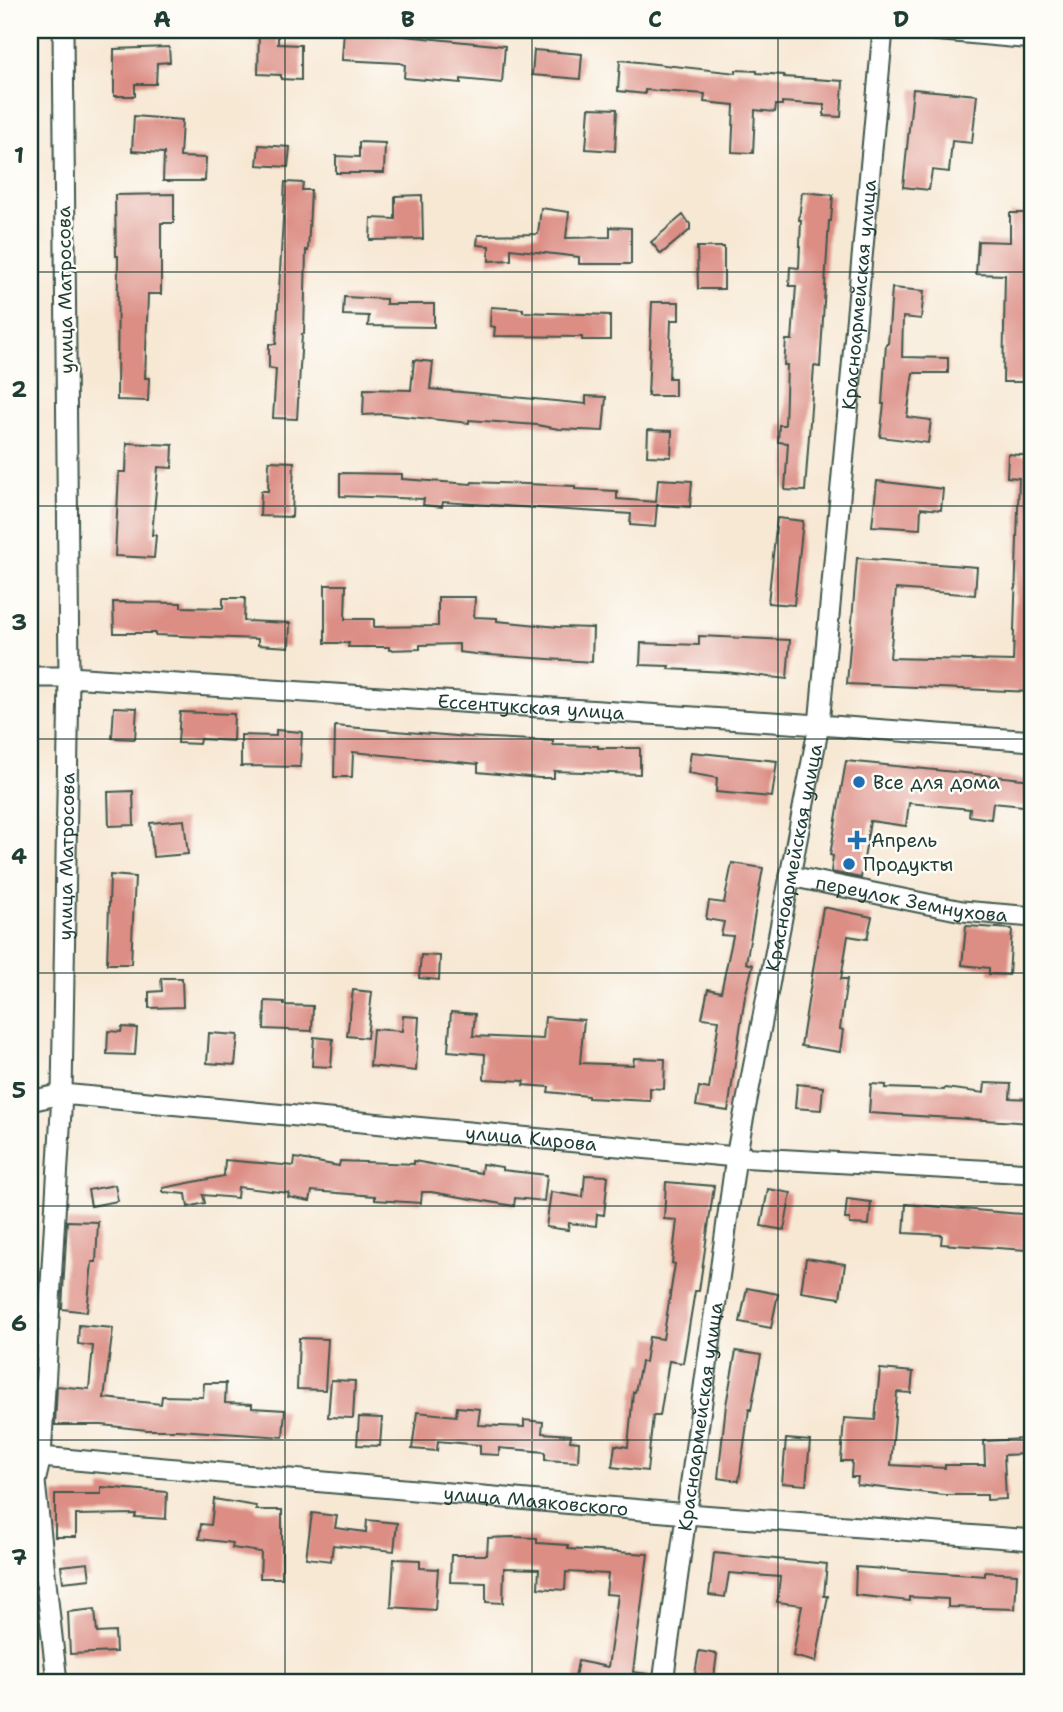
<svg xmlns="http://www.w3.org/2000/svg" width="1063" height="1712" viewBox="0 0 1063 1712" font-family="'Shantell Sans',sans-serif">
<rect width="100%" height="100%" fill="#fdfcf7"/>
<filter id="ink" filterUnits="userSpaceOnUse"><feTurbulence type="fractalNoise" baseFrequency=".0143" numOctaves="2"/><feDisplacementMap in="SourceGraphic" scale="14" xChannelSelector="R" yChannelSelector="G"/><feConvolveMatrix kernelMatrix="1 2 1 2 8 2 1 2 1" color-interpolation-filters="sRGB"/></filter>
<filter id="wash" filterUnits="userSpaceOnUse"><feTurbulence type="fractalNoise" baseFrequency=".00686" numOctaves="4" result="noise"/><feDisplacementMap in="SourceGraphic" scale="28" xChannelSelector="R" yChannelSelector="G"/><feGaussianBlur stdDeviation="1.57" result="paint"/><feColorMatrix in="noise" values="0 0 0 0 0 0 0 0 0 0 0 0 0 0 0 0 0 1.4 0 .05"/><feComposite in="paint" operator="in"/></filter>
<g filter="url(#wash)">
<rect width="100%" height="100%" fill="#f7e8d4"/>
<g id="blocks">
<path fill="#dc8d84" d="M 259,30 L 278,30 L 278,44 L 301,45 L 301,80 L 281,79 L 281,75 L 258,74 Z
M 344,30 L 505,46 L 502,83 L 461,79 L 461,83 L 404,78 L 405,65 L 400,63 L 342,60 Z
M 169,47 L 170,62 L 157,63 L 156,84 L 135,84 L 135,96 L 114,96 L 114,49 Z
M 534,50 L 582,54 L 580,79 L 532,75 Z
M 620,60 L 736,73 L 736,70 L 757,71 L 757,73 L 784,75 L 784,77 L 843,81 L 841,117 L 824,116 L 824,105 L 782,102 L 782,105 L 776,105 L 775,112 L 755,110 L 753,153 L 732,152 L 734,105 L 704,102 L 705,94 L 645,90 L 645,94 L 618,91 Z
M 913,89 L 977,95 L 972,143 L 952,141 L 949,172 L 932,170 L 929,190 L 903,187 Z
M 589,108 L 617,109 L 615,151 L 586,149 Z
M 134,116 L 182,120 L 180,157 L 206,158 L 205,181 L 163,181 L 164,153 L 132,151 Z
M 359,142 L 385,143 L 384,173 L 336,173 L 336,156 L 359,157 Z
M 259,145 L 290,147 L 288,167 L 257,165 Z
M 285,182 L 303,183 L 302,190 L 311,190 L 308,251 L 306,250 L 304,334 L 302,334 L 297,419 L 273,418 L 276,369 L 269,368 L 269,344 L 276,344 Z
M 802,192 L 833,195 L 831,221 L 829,221 L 820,367 L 814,366 L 805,491 L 785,490 L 788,443 L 778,442 L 779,425 L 785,425 L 787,365 L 784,365 L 786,340 L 792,340 L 796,286 L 789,286 L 790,267 L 799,268 L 801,220 L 799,220 Z
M 174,194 L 174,223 L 161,223 L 161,294 L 148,294 L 145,378 L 149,378 L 148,401 L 117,400 L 118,256 L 116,256 L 115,195 Z
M 422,195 L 423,239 L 370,240 L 371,218 L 395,219 L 395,196 Z
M 541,208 L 569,212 L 566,238 L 610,237 L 610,227 L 631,228 L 631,264 L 579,264 L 579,257 L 511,249 L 511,260 L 489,261 L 489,246 L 477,245 L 478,235 L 538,234 Z
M 1010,213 L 1033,213 L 1033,382 L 1003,382 L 1005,275 L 976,274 L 978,241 L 1010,242 Z
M 683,215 L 690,224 L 690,230 L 661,254 L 651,242 Z
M 697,247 L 724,247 L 724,289 L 698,289 Z
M 892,288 L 924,291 L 921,319 L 903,317 L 902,357 L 948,358 L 948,373 L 913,373 L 907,417 L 931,420 L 928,443 L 880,437 L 884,404 L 882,404 L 886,344 L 888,344 Z
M 344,297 L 386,299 L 386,304 L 434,304 L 434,327 L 368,326 L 369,316 L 343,315 Z
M 652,302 L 679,302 L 679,320 L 671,320 L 669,378 L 675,378 L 675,396 L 648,396 Z
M 491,307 L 523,309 L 523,312 L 610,315 L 610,340 L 582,340 L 582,337 L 494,336 L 495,327 L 490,326 Z
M 414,360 L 433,362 L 430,389 L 586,404 L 586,396 L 606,397 L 603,431 L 559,429 L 537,425 L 469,420 L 469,423 L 383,414 L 363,415 L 364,389 L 411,390 Z
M 648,430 L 672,431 L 671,457 L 647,456 Z
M 127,443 L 173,445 L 172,468 L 158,467 L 152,535 L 156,535 L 154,558 L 115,556 L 119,472 L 126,472 Z
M 1008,454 L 1033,456 L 1033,692 L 847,684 L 857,558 L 977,567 L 975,595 L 896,589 L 890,658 L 1013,661 L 1019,478 L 1007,477 Z
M 269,461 L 294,462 L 292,517 L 260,516 L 261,491 L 268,491 Z
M 340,473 L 402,474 L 402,479 L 471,484 L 472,482 L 575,486 L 575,489 L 617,491 L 617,499 L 656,502 L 658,479 L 692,481 L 690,507 L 657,505 L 655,527 L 630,525 L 631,514 L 443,502 L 442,507 L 423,505 L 424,499 L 340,496 Z
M 877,481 L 943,489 L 941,510 L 921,508 L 920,529 L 872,526 Z
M 777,518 L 803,521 L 794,605 L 768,603 Z
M 325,585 L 346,585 L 345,619 L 374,619 L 374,627 L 438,626 L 438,597 L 475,597 L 474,617 L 497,618 L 497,621 L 558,627 L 593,628 L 592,662 L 475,654 L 459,652 L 459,644 L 420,645 L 420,649 L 389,650 L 389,647 L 348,647 L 349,643 L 325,643 Z
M 223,598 L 245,598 L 244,621 L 290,623 L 289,647 L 258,645 L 258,639 L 155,635 L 155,633 L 114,633 L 113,602 L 181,603 L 181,607 L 223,608 Z
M 699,636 L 790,640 L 787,679 L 726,672 L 668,669 L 669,666 L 640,665 L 641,643 L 699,645 Z
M 114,707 L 137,708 L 135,739 L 112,738 Z
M 180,712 L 234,714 L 233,741 L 200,739 L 199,744 L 178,743 Z
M 335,726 L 468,737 L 553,741 L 553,745 L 598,746 L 598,748 L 640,748 L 640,774 L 554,771 L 554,778 L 539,778 L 478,772 L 478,764 L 353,752 L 352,777 L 334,777 Z
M 276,730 L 302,732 L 300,767 L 241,766 L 241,735 L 276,736 Z
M 691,752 L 777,761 L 772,797 L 716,792 L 717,778 L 688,773 Z
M 846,761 L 1033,780 L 1033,807 L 993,803 L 991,819 L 969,816 L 970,809 L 909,803 L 906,826 L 870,821 L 861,878 L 831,872 L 833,856 L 830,855 Z
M 133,791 L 134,825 L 109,826 L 108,792 Z
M 184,820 L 188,854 L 153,857 L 150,823 Z
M 732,863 L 763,868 L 746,963 L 753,965 L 745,996 L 728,1111 L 696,1106 L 699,1087 L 709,1089 L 719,1020 L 702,1018 L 708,989 L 721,992 L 733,936 L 721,935 L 724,922 L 706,919 L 709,901 L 724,903 Z
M 110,875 L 135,877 L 131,964 L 107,964 Z
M 823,907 L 872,917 L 867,939 L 848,936 L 841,979 L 847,979 L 840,1029 L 843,1030 L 840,1052 L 801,1046 Z
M 966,926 L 1012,929 L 1009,975 L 989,974 L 989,968 L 962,965 Z
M 421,955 L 440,956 L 439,980 L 419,978 Z
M 161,978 L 182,978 L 183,1007 L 149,1008 L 149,992 L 162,991 Z
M 353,990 L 372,992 L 367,1038 L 347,1036 Z
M 265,1001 L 284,1002 L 284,1005 L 313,1006 L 312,1031 L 264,1029 Z
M 451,1012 L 475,1014 L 473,1036 L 543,1039 L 545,1017 L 584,1020 L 580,1063 L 633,1065 L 634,1058 L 665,1059 L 664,1089 L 650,1088 L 650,1101 L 588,1098 L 588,1096 L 548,1092 L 549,1087 L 523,1085 L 524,1081 L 484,1079 L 485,1054 L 448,1051 Z
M 403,1016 L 419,1017 L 416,1071 L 370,1066 L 373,1029 L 402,1031 Z
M 122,1027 L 137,1028 L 135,1055 L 107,1054 L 108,1031 L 121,1032 Z
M 209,1033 L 238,1035 L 235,1065 L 207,1063 Z
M 314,1037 L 333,1039 L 331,1067 L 312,1066 Z
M 985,1083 L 1011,1084 L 1010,1098 L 1033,1099 L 1033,1123 L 869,1113 L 871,1084 L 886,1085 L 885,1088 L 944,1090 L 945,1088 L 984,1093 Z
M 797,1084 L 823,1087 L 821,1110 L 795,1108 Z
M 295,1158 L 339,1166 L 340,1161 L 414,1164 L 414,1161 L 481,1173 L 482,1164 L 502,1167 L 502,1170 L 547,1175 L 544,1201 L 515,1198 L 514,1206 L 431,1192 L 422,1192 L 421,1203 L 375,1200 L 375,1196 L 312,1191 L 310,1201 L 288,1197 L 289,1193 L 238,1187 L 237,1198 L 203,1195 L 205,1203 L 188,1207 L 186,1194 L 163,1192 L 163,1188 L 224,1176 L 225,1160 L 294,1166 Z
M 585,1175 L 608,1176 L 604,1215 L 597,1214 L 596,1226 L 569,1223 L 568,1230 L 546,1227 L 551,1192 L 583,1197 Z
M 666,1182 L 714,1186 L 699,1291 L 695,1291 L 683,1363 L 669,1361 L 660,1416 L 653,1416 L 647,1471 L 612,1467 L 615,1445 L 628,1447 L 633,1392 L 635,1392 L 641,1362 L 645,1362 L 649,1337 L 663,1339 L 675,1264 L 672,1263 L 677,1220 L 664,1219 Z
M 115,1185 L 118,1201 L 91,1206 L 88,1190 Z
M 768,1189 L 791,1193 L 784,1230 L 761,1226 Z
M 847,1199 L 871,1202 L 869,1225 L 850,1224 L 850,1219 L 845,1219 Z
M 906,1204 L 1033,1215 L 1033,1247 L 1027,1246 L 1027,1250 L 941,1244 L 942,1235 L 904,1233 Z
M 67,1221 L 98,1222 L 96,1262 L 92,1262 L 87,1312 L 62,1309 Z
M 806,1258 L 845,1264 L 840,1298 L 801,1292 Z
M 747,1288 L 778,1294 L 771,1328 L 740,1322 Z
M 79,1325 L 113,1328 L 104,1398 L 161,1404 L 162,1396 L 203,1397 L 204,1383 L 226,1383 L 225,1403 L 252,1404 L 252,1408 L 285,1410 L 283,1437 L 178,1430 L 147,1430 L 102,1425 L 55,1425 L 57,1386 L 89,1389 L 93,1346 L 78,1344 Z
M 299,1338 L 328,1339 L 325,1390 L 297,1389 Z
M 736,1351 L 761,1355 L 751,1410 L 749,1409 L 739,1481 L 718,1478 L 726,1405 Z
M 880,1369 L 913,1372 L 911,1393 L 897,1392 L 891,1465 L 945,1468 L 945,1465 L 985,1465 L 984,1441 L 1026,1439 L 1026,1454 L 1004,1455 L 1006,1499 L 987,1500 L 987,1495 L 945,1495 L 857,1485 L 858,1477 L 851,1477 L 852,1461 L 841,1461 L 844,1418 L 875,1420 Z
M 331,1380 L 355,1381 L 353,1418 L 328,1417 Z
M 457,1407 L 480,1409 L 478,1425 L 524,1427 L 524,1420 L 543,1422 L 542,1433 L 571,1435 L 570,1441 L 579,1442 L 578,1462 L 545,1460 L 545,1452 L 499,1448 L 499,1455 L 480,1454 L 480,1445 L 438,1441 L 437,1451 L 412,1449 L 417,1412 L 456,1416 Z
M 359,1417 L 382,1418 L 380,1446 L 357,1445 Z
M 786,1439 L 810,1441 L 806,1485 L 782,1483 Z
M 101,1487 L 167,1492 L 166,1519 L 135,1517 L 136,1514 L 76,1515 L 76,1537 L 55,1537 L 55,1494 L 101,1494 Z
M 214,1499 L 256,1506 L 256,1510 L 282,1510 L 282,1578 L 260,1578 L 261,1552 L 232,1548 L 233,1543 L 199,1539 L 201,1524 L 211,1525 Z
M 312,1513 L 337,1516 L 335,1528 L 366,1532 L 367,1520 L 397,1523 L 394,1551 L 333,1545 L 331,1561 L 306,1558 Z
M 512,1537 L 537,1538 L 537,1543 L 568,1545 L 568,1549 L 648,1554 L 633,1672 L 648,1674 L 647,1682 L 574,1682 L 578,1661 L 608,1667 L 618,1595 L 606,1594 L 608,1574 L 566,1572 L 565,1590 L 538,1588 L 539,1569 L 504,1568 L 503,1603 L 486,1602 L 486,1583 L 450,1582 L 451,1555 L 487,1555 L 488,1538 Z
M 714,1553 L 827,1564 L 824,1596 L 828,1596 L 816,1662 L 793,1656 L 802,1605 L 777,1602 L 780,1577 L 729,1573 L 725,1597 L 709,1595 Z
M 394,1559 L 420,1560 L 420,1568 L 438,1569 L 435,1610 L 391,1607 Z
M 88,1563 L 90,1579 L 63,1582 L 61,1566 Z
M 856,1567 L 985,1576 L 985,1572 L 1017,1574 L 1015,1609 L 948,1607 L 948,1599 L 909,1597 L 909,1601 L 855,1595 Z
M 95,1609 L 97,1633 L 115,1632 L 116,1652 L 70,1654 L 68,1612 Z
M 699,1651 L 717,1654 L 714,1677 L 695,1674 Z"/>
</g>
</g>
<g filter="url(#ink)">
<use href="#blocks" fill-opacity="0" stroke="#3f574c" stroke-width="2"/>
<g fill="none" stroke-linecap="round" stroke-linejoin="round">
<g stroke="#3f574c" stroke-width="23">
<g id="minor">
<path d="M 933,30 L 1033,39"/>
<path id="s1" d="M 30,677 L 69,677 L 819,725 L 1033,741"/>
<path id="s2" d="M 790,876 L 962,911 L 1033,917"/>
<path id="s3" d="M 30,1101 L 62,1094 L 736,1157 L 1033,1173"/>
<path id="s4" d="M 41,1457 L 687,1514 L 1033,1540"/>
<path id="s5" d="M 57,1682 L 35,1482 L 41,1457 L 62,1094 L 69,677 L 63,30"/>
<path id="s6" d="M 663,1682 L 736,1157 L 819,725 L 883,30"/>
</g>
</g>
<use href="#minor" stroke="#fff" stroke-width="19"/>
</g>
</g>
<path fill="none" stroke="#1f3d34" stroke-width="2" stroke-opacity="0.55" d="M 285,30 L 285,1682M 532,30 L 532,1682M 778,30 L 778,1682M 30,272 L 1033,272M 30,506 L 1033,506M 30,739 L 1033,739M 30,973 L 1033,973M 30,1206 L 1033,1206M 30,1440 L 1033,1440"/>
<g fill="#1f6fb2" stroke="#fdfcf7" stroke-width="2.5">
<circle cx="859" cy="782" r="7"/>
<path d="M853.5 829.5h7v7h7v7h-7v7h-7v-7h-7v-7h7z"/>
<circle cx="849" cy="864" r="7"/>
</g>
<g text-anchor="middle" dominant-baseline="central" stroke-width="5" stroke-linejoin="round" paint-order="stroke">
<g font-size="19" fill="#1f3d34" stroke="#fdfcf7">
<text transform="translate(65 290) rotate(-91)">улица Матросова</text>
<text stroke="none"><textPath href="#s6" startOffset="1402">Красноармейская улица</textPath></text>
<text stroke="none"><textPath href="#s1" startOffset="502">Ессентукская улица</textPath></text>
<text stroke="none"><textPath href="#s5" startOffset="828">улица Матросова</textPath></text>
<text stroke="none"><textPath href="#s6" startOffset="835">Красноармейская улица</textPath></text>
<text stroke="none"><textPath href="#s2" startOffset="124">переулок Земнухова</textPath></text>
<text stroke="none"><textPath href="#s3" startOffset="504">улица Кирова</textPath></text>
<text stroke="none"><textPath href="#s6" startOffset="268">Красноармейская улица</textPath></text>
<text stroke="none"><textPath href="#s4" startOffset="497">улица Маяковского</textPath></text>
</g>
<g font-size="19" fill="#1f3d34" stroke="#fdfcf7" text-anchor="start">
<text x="873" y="782">Все для дома</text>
<text x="871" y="840">Апрель</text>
<text x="863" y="864">Продукты</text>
</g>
</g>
<rect width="1063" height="1712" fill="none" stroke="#fdfcf7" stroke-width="77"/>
<rect x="38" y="38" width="986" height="1636" fill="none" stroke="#1f3d34" stroke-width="2.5"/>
<g font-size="23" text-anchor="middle" font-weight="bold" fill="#1f3d34">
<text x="162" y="27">A</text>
<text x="408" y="27">B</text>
<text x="655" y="27">C</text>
<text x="901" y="27">D</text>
<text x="19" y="163">1</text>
<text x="19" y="397">2</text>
<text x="19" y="630">3</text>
<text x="19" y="864">4</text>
<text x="19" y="1098">5</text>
<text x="19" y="1331">6</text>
<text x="19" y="1565">7</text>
</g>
</svg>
